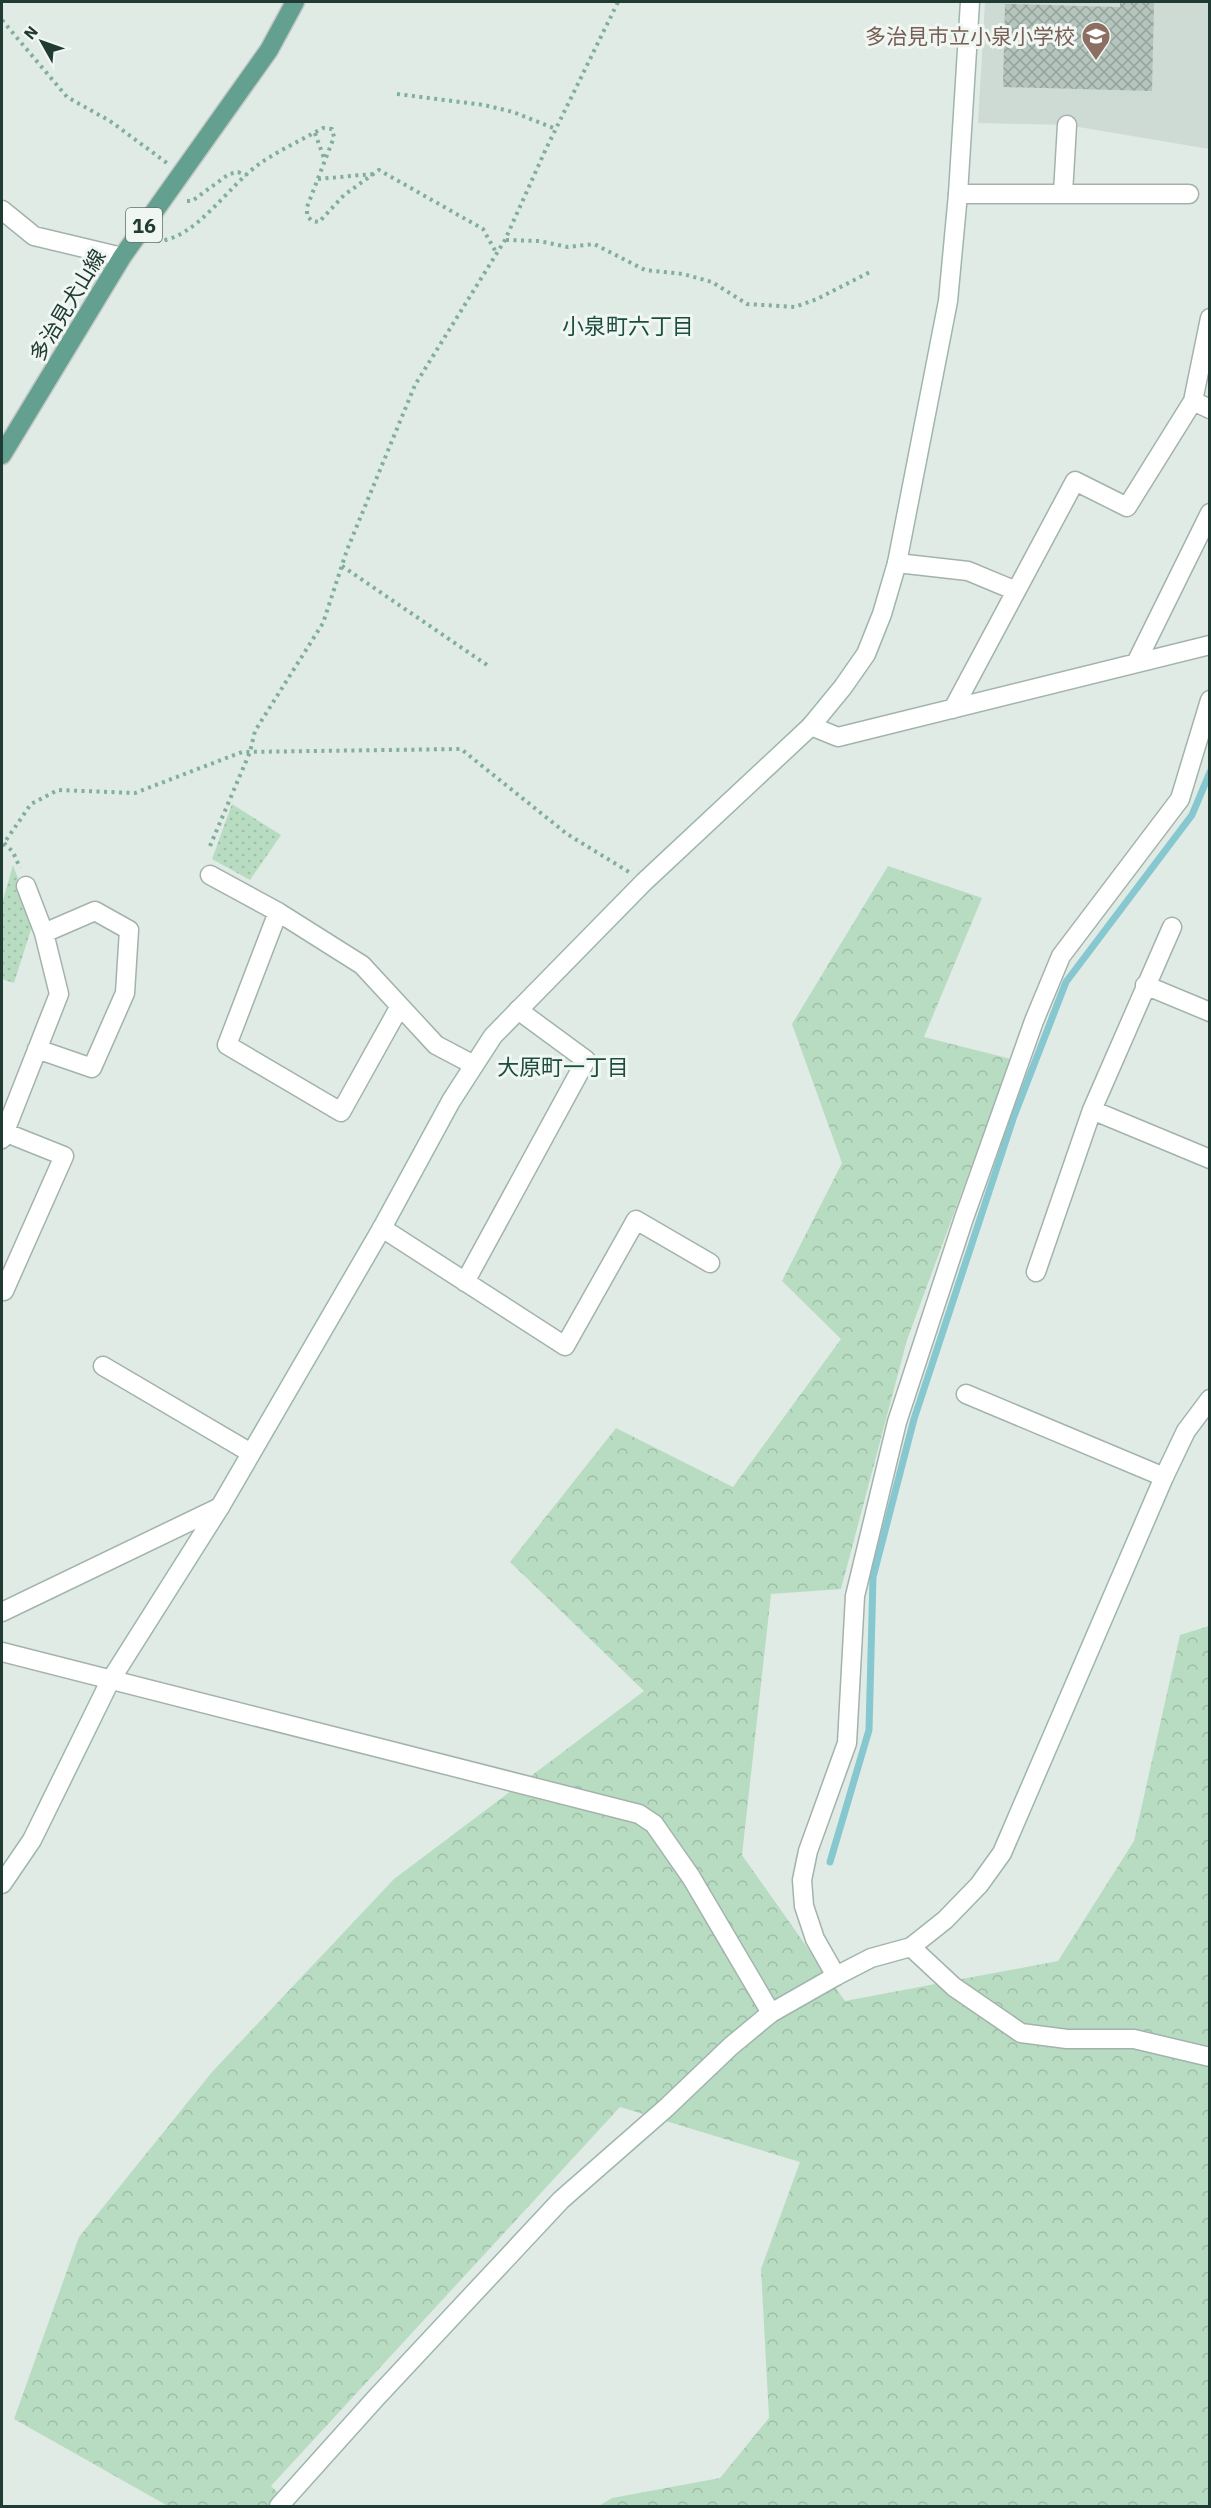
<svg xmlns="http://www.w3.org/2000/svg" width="1211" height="2508" viewBox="0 0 1211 2508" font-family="'IBM Plex Sans','Noto Sans JP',sans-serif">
<defs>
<pattern id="forest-crowns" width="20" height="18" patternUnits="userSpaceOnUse" patternTransform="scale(1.5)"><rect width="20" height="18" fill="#b8dcc1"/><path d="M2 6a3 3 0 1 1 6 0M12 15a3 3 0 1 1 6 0" fill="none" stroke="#9ebea6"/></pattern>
<pattern id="park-dots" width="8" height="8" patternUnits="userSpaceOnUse" patternTransform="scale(1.5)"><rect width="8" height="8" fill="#b8dcc1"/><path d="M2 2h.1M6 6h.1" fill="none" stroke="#9ebea6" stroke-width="1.8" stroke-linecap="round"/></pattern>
<pattern id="building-cross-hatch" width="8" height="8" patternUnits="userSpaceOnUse" patternTransform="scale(1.5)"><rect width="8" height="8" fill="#b5c5be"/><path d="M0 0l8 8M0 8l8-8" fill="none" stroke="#93a19b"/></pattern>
</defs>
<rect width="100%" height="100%" fill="#e0ebe5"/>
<path fill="#cedad4" d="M 985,2 L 1209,2 L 1209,149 L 1067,125 L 978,123 Z"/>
<path fill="url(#forest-crowns)" d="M 888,866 L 982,898 L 924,1037 L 1011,1059 L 907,1340 L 841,1589 L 771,1594 L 742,1855 L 845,2001 L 1058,1961 L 1134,1841 L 1180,1635 L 1209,1626 L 1209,2506 L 599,2506 L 612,2498 L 720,2478 L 769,2418 L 761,2269 L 800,2162 L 620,2107 L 271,2486 L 292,2506 L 168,2506 L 14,2419 L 79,2237 L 212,2072 L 394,1879 L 644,1691 L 510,1562 L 616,1428 L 733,1487 L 841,1339 L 782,1281 L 842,1163 L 792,1024 Z"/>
<path fill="url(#park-dots)" d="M 232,804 L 281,835 L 250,880 L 212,859 Z
M 13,865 L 34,920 L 14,983 L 2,979 L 2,903 Z"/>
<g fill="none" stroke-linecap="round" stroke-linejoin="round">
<path stroke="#87c7d0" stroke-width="7" d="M 830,1862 L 869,1730 L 873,1577 L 914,1419 L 1014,1116 L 1066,982 L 1192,815 L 1210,772"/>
</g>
<path fill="url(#building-cross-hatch)" d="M 1120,2 L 1154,2 L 1152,91 L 1003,87 L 1005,4 L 1120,7 Z"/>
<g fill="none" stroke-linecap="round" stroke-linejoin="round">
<g stroke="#a3b3ac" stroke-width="21">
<path id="street" d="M 1063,193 L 1067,125
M 958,194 L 1189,194
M 2,210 L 34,236 L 122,257
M 1193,401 L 1210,318
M 897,563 L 968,571 L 1016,591
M 1136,663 L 1210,513
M 953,709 L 1075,481 L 1127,507 L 1193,401 L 1210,409
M 811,726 L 838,737 L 1210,645
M 210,875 L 278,912 L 362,965 L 436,1045 L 474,1065
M 278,912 L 227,1045 L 341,1112 L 400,1006
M 1145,985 L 1210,1012
M 37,1049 L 92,1068 L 125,993 L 129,930 L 95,911 L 44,933
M 1092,1110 L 1210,1159
M 2,1139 L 59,994 L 44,933 L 26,886
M 382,1228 L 565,1346 L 636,1220 L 710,1263
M 1036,1272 L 1092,1110 L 1172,927
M 465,1282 L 586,1060 L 518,1010
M 2,1290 L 4,1291 L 64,1156 L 4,1132
M 103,1366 L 251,1453
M 966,1394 L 1164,1477
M 2,1612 L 220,1507
M 2,1652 L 639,1814 L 654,1824 L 691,1877 L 771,2013
M 911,1947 L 954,1987 L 1021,2033 L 1067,2039 L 1134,2039 L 1210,2057
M 836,1976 L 815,1939 L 804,1906 L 802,1880 L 808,1851 L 847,1743 L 855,1596 L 897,1422 L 964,1218 L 1034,1021 L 1061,956 L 1180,799 L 1210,700"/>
</g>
<g stroke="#9eb6ad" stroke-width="21">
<path id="secondary" d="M 2,1884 L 32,1840 L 110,1681 L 220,1507 L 382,1228 L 451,1101 L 493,1036 L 644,882 L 811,726 L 843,687 L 866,654 L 882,614 L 897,563 L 948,301 L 958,194 L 970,2
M 279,2506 L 375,2399 L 561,2200 L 666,2108 L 731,2046 L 771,2013 L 836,1976 L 871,1958 L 911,1947 L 945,1920 L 979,1885 L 1002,1853 L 1164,1477 L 1186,1431 L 1210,1399"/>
</g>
<g stroke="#c1c8c6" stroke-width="21">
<path id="primary" d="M 2,455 L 122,257 L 269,50 L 295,2"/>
</g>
<path stroke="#80ae9f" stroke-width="4" stroke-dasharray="3 4.5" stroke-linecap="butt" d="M 2,20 L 67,97 L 110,121 L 167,163
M 397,94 L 484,105 L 513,112 L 556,129
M 315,133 L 325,161
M 318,179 L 373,174
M 187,201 L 192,201 L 229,174 L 238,172 L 246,175
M 506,240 L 539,241 L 568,247 L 594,244 L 645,270 L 683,274 L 712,282 L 747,304 L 795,307 L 817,299 L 870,272
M 157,241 C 196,240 229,184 262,162 C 282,149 303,139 323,128 L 332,129 L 334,137 L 307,207 L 307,216 L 312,221 L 319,222 L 344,195 L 379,170 L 483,229 L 497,254
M 342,566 L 487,665
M 4,843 L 13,852 L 20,868
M 2,846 L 31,804 L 58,790 L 135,793 L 242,752 L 461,749 L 567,834 L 629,872
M 210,846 L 250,752 L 255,731 L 323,623 L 347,550 L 415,385 L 505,240 L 545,151 L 618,2"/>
<use href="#street" stroke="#fff" stroke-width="18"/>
<use href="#secondary" stroke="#fff" stroke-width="18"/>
<use href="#primary" stroke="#64a090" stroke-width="18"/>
</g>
<defs>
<g id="school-pin" transform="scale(1.5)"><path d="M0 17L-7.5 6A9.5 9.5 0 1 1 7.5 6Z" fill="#8d6e63" stroke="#f0f7f3"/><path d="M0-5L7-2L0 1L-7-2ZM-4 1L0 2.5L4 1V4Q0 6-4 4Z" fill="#fff"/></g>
</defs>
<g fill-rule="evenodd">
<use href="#school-pin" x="1096" y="36"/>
</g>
<g text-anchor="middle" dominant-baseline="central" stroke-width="6" stroke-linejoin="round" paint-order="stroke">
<rect fill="#f0f7f3" stroke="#5e736d" stroke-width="1.5" x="126" y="208" width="36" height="34" rx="4.5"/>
<g font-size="20" font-weight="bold" fill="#203b33">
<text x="144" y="225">16</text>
</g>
<g font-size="21" fill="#785e54" stroke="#f0f7f3" text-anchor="end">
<text x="1075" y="36">多治見市立小泉小学校</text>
</g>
<g font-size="21" fill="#203b33" stroke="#f0f7f3">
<text transform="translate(67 305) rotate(-59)">多治見犬山線</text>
</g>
<g font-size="22" fill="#1d4d40" stroke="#f0f7f3">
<text x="628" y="325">小泉町六丁目</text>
<text x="563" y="1066">大原町一丁目</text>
</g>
</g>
<rect width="1211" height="2508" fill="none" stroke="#203b33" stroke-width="6"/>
<g transform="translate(42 42) rotate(310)" stroke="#f0f7f3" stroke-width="4.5" paint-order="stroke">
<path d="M0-4.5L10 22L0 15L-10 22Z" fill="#203b33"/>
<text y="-9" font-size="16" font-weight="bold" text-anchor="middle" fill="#203b33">N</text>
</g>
</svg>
